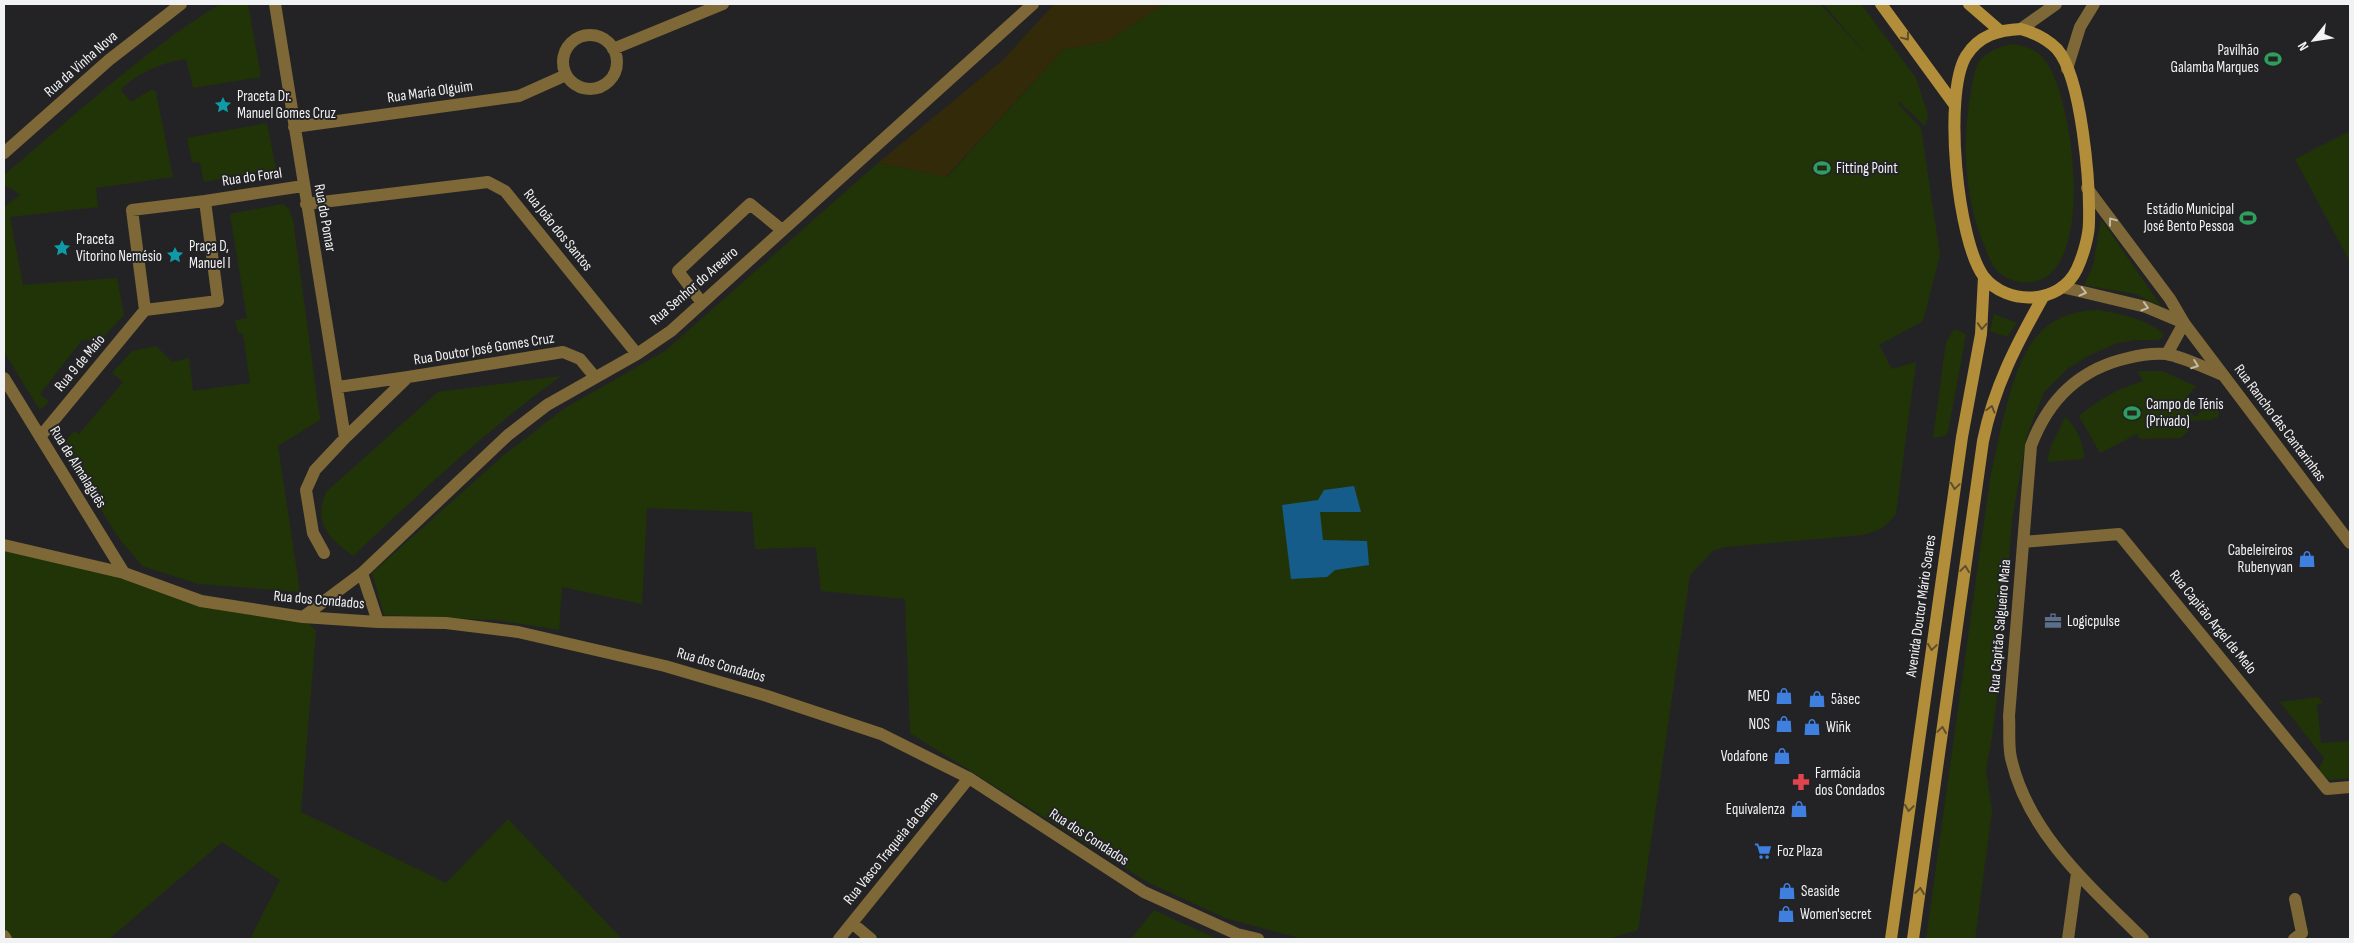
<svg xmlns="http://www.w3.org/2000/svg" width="2354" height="943" viewBox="0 0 2354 943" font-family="'Sofia Sans Condensed',sans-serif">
<rect width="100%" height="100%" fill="#232326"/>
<path fill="#213407" d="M 220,4 L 248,4 L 261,77 L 193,88 L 186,59 C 164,62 136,73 121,90 L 131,102 L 152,89 L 156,92 L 173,177 L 96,188 L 98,207 L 10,217 L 23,285 L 117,278 L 124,315 L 101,340 L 82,340 L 40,394 L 49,402 L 40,410 L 4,352 L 4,207 L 20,195 L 11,188 L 4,186 L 4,175 C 74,116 142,52 220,4 Z
M 1165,4 L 1820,4 L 1872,60 L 1823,4 L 1861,4 L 1916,78 L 1928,115 L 1925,126 L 1899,102 L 1898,104 L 1921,128 L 1940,255 L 1923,321 L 1879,345 L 1892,369 L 1916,362 L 1896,513 C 1887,527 1878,531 1862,535 L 1726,547 L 1714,550 L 1690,575 L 1638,930 L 1608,939 L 1303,939 L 1225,918 L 1149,883 L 910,733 L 905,599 L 821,591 L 816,547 L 755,549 L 752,512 L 647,508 L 642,604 L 562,587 L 559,630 L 497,620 L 384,615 L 372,573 L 504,455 L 565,408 L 665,351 L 878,163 L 947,177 L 1064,49 L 1106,42 Z
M 2011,44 C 2024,46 2036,48 2044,59 C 2074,95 2097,274 2032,282 C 2019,284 2003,279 1995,268 C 1989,260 1986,249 1982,240 C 1964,193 1962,141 1971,91 C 1973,81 1974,67 1981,59 C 1989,51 2000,47 2011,44 Z
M 267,123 L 276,169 L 204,182 L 200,163 L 192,162 L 187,138 Z
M 2350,131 L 2350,262 L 2295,159 Z
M 283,204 L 289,209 L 293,220 L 320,420 L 278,446 L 300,592 L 199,584 L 142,566 L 119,538 L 61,447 L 74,431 L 79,434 L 123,382 L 112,373 L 132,351 L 156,346 L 172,362 L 189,358 L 193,391 L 250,383 L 243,333 L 238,333 L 235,320 L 247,318 L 230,214 Z
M 2101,219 L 2161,306 L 2135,294 L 2084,285 L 2093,266 Z
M 2098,310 C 2121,314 2144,318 2164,334 L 2163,337 L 2158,340 L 2135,340 L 2117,343 L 2090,355 L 2067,369 L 2044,392 L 2027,435 L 2012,520 L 2001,665 L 1992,737 L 1986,770 L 1992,811 L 1975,939 L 1926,939 L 1990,479 C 1996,450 2002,421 2010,393 C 2025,345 2042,312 2098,310 Z
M 1994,314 L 2017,323 L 2007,337 L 1990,331 Z
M 1954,329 L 1966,334 L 1948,432 L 1945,436 L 1933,438 L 1946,342 Z
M 2141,371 L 2162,371 L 2196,386 L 2180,405 L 2196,417 L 2210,397 L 2219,412 L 2218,417 L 2210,420 L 2187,421 L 2188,431 L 2181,438 L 2140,439 L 2137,434 L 2100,453 L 2079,416 C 2101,399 2116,389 2143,381 L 2138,372 Z
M 561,376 C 486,430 420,493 353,556 C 328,537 313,524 326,492 L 438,392 Z
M 2065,417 C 2077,427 2084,444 2084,459 L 2047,462 L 2051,446 Z
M 4,545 L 201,601 L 303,617 L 316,631 L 301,812 L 446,883 L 508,819 L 622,939 L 250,939 L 280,880 L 222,842 L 109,939 L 6,939 L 4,936 Z
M 2318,697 L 2323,703 L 2317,704 L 2321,743 L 2350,741 L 2350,778 L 2329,780 L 2318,771 L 2324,758 L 2280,702 Z
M 1154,910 L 1217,939 L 1131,939 Z"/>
<path fill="#332a09" d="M 1054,4 L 1165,4 L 1106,42 L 1064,49 L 946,177 L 878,163 L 1003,60 Z"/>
<path fill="#155c8b" d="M 1354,486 L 1361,512 L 1320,512 L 1323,540 L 1367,541 L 1369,565 L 1335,570 L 1327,577 L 1291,579 L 1282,505 L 1318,500 L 1324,490 Z"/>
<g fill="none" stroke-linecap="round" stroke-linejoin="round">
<path stroke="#7e6837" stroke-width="12" d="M 275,4 L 345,438
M563 62a27 27 0 1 1 54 0a27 27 0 1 1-54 0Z
M 613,49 L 723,4
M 294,127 L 519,96 L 566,75
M 4,153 L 109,60 L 181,4
M 205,201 L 218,301 L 145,310 L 132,210 Z
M 205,201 L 303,186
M 306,204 L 488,182 L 505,191 L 637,354
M 702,303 L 678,271 L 750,204 L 782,230
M 2167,354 L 2184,323
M 4,378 L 124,573
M 338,387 L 408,377
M 40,437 L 145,310
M 2023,542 L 2119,534 L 2327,789 L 2350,787
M 4,545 L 124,573 L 201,601 L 303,617 L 378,622 L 446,623 L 518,632 L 665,666 L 767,696 L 881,734 L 969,778 L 1144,892 L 1237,934 L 1258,939
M 324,553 L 313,533 L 306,490 L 315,470 L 345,438 L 408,377 L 563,352 L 580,359 L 595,377
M 362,573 L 508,435 L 547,405 L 637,354 L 671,331 L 1033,4
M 303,617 L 362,573 L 378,622
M 852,923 L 871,939
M 4,936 L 6,939
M 839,939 L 969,778
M 2068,939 L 2077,873
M 2143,939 C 2091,887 2028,834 2011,758 C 2008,745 2010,729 2009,716 L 2031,446 C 2048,400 2079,369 2128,358 C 2140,355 2152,353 2166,354 C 2184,357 2205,368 2223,375
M 2294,939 L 2302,933 L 2295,899"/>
<path stroke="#7e6837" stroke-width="12" d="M 2021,29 L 2056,4
M 2067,69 L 2080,27 L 2094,4
M 2087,188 L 2170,299 L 2184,323 L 2350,543
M 2062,287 L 2146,307 L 2184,323"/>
<path stroke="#b28e3b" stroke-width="12" d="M 1881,4 L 1954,104
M 1969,4 L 1999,30
M 2021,29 C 2035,33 2046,38 2057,49 C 2082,78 2090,183 2089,222 C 2089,236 2083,256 2077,269 C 2060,305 2007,306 1984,277 C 1957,241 1943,94 1966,56 C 1979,35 1999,30 2021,29 Z
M 1891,939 L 1962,437 L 1981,334 L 1984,277
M 1913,939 L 1983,441 C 1994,387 2016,345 2043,297"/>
</g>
<defs><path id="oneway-chevron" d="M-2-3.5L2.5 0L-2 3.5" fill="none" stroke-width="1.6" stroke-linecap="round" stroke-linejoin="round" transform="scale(1.25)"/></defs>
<g stroke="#5c4e2e">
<use href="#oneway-chevron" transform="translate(1906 37) rotate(53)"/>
<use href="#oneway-chevron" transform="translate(1982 326) rotate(94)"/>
<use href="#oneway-chevron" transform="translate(1991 409) rotate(-74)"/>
<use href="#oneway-chevron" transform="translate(1955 486) rotate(98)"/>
<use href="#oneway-chevron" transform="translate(1965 569) rotate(-82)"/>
<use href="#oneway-chevron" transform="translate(1932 647) rotate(98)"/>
<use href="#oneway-chevron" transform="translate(1942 730) rotate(-82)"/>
<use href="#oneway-chevron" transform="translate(1909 808) rotate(98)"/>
<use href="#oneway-chevron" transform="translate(1920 891) rotate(-82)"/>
</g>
<g stroke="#c3bba8">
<use href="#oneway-chevron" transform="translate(2112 221) rotate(-127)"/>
<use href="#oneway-chevron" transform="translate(2083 292) rotate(14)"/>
<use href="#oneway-chevron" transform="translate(2145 307) rotate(17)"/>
<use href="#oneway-chevron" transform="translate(2195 365) rotate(20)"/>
</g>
<defs>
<g id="stadium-bare" transform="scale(1.35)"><path d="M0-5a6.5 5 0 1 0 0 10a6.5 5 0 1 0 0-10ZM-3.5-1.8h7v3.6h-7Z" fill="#2e9e5b" stroke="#232326" stroke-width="2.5" paint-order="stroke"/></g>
<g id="sight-bare" transform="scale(1.35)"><path d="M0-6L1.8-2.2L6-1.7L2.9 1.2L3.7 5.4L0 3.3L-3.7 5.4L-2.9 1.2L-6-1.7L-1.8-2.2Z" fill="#0f9aa8" stroke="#232326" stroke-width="2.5" paint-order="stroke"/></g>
<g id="shop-bare" transform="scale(1.35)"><path d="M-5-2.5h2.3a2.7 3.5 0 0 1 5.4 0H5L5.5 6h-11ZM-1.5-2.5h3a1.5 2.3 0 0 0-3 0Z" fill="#3f7fe0" stroke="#232326" stroke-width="2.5" paint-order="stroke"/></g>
<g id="office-bare" transform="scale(1.35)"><path d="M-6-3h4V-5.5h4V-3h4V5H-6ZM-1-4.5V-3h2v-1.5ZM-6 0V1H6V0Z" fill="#5c6f8a" stroke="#232326" stroke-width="2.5" paint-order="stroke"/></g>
<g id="pharmacy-bare" transform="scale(1.35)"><path d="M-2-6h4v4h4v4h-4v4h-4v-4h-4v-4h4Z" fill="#e0444e" stroke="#232326" stroke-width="2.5" paint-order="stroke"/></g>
<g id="supermarket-bare" transform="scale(1.35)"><path d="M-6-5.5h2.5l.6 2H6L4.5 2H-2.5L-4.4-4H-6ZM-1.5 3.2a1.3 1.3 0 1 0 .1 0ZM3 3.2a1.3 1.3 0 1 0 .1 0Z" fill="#3f7fe0" stroke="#232326" stroke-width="2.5" paint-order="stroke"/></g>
</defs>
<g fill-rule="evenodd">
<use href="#stadium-bare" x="2273" y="59"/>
<use href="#sight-bare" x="223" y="105"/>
<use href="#stadium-bare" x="1822" y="168"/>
<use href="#stadium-bare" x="2248" y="218"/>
<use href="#sight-bare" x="62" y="248"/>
<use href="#sight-bare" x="175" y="255"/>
<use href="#stadium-bare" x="2132" y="413"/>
<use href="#shop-bare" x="2307" y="559"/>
<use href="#office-bare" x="2053" y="621"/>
<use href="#shop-bare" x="1784" y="696"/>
<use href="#shop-bare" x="1817" y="699"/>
<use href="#shop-bare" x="1784" y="724"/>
<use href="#shop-bare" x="1812" y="727"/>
<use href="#shop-bare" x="1782" y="756"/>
<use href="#pharmacy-bare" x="1801" y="782"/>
<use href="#shop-bare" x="1799" y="809"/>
<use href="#supermarket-bare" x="1763" y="851"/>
<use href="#shop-bare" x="1787" y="891"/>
<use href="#shop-bare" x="1786" y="914"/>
</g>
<g text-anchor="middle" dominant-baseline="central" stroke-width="4" stroke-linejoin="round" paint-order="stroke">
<g font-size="15" fill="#f1f2f4" stroke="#232326" text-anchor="start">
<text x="2259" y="50" text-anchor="end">Pavilhão<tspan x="2259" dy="17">Galamba Marques</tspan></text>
<text x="237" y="96">Praceta Dr.<tspan x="237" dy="17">Manuel Gomes Cruz</tspan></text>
<text x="1836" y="168">Fitting Point</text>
<text x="2234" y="209" text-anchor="end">Estádio Municipal<tspan x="2234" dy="17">José Bento Pessoa</tspan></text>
<text x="76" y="239">Praceta<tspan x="76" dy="17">Vitorino Nemésio</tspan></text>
<text x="189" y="246">Praça D,<tspan x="189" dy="17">Manuel I</tspan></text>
<text x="2146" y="404">Campo de Ténis<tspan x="2146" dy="17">(Privado)</tspan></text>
<text x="2293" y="550" text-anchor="end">Cabeleireiros<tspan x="2293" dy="17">Rubenyvan</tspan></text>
<text x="2067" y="621">Logicpulse</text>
<text x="1770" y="696" text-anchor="end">MEO</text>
<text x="1831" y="699">5àsec</text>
<text x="1770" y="724" text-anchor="end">NOS</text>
<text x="1826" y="727">Wiñk</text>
<text x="1768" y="756" text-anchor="end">Vodafone</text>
<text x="1815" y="773">Farmácia<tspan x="1815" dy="17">dos Condados</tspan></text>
<text x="1785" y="809" text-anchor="end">Equivalenza</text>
<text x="1777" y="851">Foz Plaza</text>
<text x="1801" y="891">Seaside</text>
<text x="1800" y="914">Women'secret</text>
</g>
<g font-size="15" fill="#f1f2f4" stroke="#232326">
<text transform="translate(81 64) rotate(-41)">Rua da Vinha Nova</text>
<text transform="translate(430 92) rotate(-8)">Rua Maria Olguim</text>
<text transform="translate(252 177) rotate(-8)">Rua do Foral</text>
<text transform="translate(325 218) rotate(80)">Rua do Pomar</text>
<text transform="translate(558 230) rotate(51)">Rua João dos Santos</text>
<text transform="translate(694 286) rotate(-41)">Rua Senhor do Areeiro</text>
<text transform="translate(484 349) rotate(-9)">Rua Doutor José Gomes Cruz</text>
<text transform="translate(80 363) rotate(-50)">Rua 9 de Maio</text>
<text transform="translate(2280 423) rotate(53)">Rua Rancho das Cantarinhas</text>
<text transform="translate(78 467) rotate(58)">Rua de Almalaguês</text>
<text transform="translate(319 600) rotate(5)">Rua dos Condados</text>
<text transform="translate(1921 606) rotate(-82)">Avenida Doutor Mário Soares</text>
<text transform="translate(2213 622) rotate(51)">Rua Capitão Argel de Melo</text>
<text transform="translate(2000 626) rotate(-85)">Rua Capitão Salgueiro Maia</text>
<text transform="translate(721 665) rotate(16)">Rua dos Condados</text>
<text transform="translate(1089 837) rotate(33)">Rua dos Condados</text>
<text transform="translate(891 848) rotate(-51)">Rua Vasco Traqueia da Gama</text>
</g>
</g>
<rect width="2354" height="943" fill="none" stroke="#f1f2f4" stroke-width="10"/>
<g transform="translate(2314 40) rotate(240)" stroke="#232326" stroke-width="4" paint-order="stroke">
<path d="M0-4L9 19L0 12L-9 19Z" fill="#f1f2f4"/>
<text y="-8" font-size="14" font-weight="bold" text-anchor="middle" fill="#f1f2f4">N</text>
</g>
</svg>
